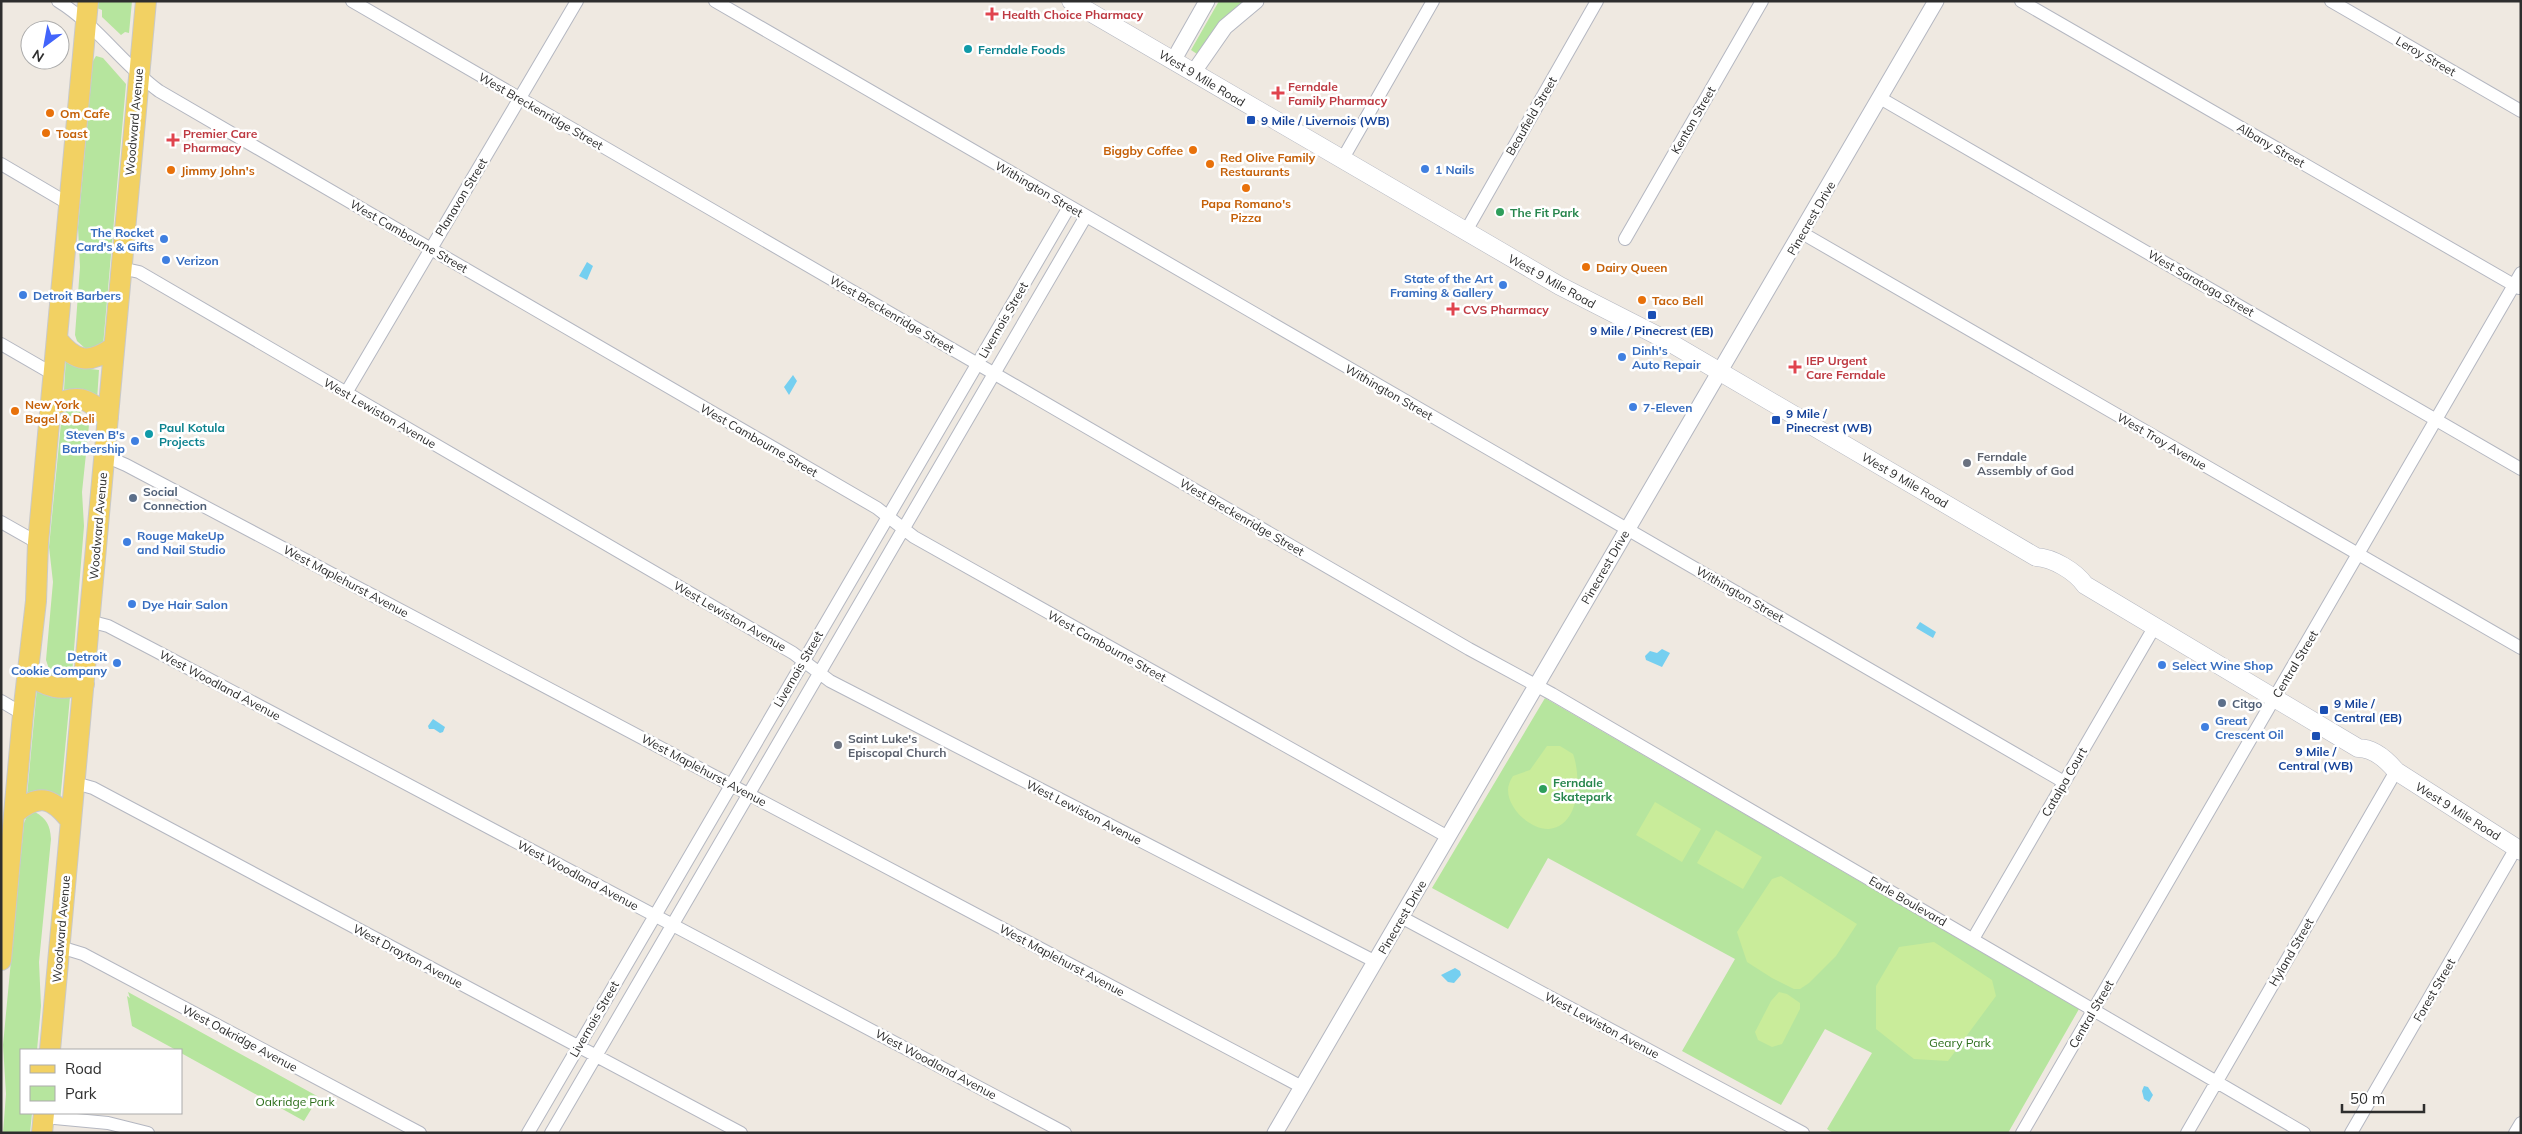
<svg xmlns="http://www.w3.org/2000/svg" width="2522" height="1134" viewBox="0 0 2522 1134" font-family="Mulish,sans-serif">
<rect width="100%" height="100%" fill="#efe9e1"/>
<path fill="#b6e59e" d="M 98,1 L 132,1 L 129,33 L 125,32 L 121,35 L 102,17 L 102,10 L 97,8 Z
M 1219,1 L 1246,1 L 1215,28 L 1197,54 L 1191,50 Z
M 96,56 L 103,58 L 126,84 L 103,346 L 87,350 L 77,341 L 75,335 L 80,267 L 78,227 L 93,61 Z
M 66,358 L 82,368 L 99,370 L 97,400 C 87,394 76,387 64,390 Z
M 68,407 L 78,409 L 89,425 L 82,492 L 84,526 L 72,674 C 64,680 59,679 51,675 L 46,660 L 53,582 L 49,547 L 62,413 Z
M 37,688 L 53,697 L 70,697 L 60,802 L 27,796 Z
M 1545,698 L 2079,1009 L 2008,1133 L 1833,1133 L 1827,1129 L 1872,1053 L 1825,1029 L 1781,1105 L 1682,1051 L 1735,959 L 1548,858 L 1508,929 L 1432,888 Z
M 35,812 C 47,819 50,825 51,839 L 39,962 L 41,1006 L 37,1050 L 21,1050 L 21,1113 L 32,1113 L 30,1133 L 3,1133 L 6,1094 L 3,1045 L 24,823 L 27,816 Z
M 128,992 L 317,1096 L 318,1098 L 304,1121 L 181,1053 L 181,1050 L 176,1050 L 132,1026 L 127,996 L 130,998 Z"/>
<path fill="#c9ec9a" d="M 1547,746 L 1560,746 L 1573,754 C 1581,775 1581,826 1549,829 C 1531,830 1508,809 1508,790 C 1508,785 1510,781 1513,776 L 1530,770 Z
M 1655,802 L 1701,829 L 1682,862 L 1636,835 Z
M 1716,830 L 1762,857 L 1743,889 L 1697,863 Z
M 1781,876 L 1857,924 L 1836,956 L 1809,983 L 1800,989 L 1794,989 L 1772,978 L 1747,962 L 1737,932 L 1772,879 Z
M 1934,942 L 1992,980 L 1996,996 L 1948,1061 L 1914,1059 L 1876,1029 L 1876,986 L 1899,947 Z
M 1779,992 L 1787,994 L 1800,1003 L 1800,1009 L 1782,1044 L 1772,1047 L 1758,1040 L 1755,1032 L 1771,1001 Z"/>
<path fill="#75cff0" d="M 587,262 L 593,266 L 587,280 L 579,276 Z
M 793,375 L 797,381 L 789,395 L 784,387 Z
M 1920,622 L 1936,632 L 1933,638 L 1916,628 Z
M 1662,649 L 1670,653 L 1662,667 L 1646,660 L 1645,656 L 1650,651 L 1657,653 Z
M 433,719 L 445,727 L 443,732 L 440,733 L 434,729 L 429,729 L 428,726 Z
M 1455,968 L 1460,971 L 1461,975 L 1454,983 L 1448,982 L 1441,975 Z
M 2144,1086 L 2148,1087 L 2153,1095 L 2149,1102 L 2144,1099 L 2142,1091 Z"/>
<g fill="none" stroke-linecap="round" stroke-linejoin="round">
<g stroke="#b4b7c1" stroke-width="14">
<path id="minor" d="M 58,1 C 97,25 123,65 159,91 L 877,508 L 914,537 L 1448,837
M 352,1 L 1469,649 L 1552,694 L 2304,1133
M 715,1 L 2064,782
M 2021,1 L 2519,288
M 2331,1 L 2521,111
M 1880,98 L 2521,469
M 1342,160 L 1433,1
M 1,164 L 69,204
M 1466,231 L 1597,1
M 1802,233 L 2521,648
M 1625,239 L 1762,1
M 121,268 L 139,272 L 793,653 L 830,681 L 1376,962
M 1,344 L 53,374
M 346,393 L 577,1
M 105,456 L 126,465 L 1302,1087
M 1,522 L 38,543
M 89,621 L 108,626 L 154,650 L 1065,1133
M 1,701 L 23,714
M 75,783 L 93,788 L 741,1133
M 1401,917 L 1803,1133
M 1973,939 L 2155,626
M 60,947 L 83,954 L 420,1133
M 44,1117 L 108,1123 L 148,1133
M 528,1133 L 1069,207
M 551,1133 L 1086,216
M 2022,1133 L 2521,273
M 2187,1133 L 2396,771
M 2351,1133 L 2516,848
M 2515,1133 L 2521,1123"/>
</g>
<g stroke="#b4b7c1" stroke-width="17">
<path id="tertiary" d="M 1173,61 L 1207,1
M 1193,73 L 1225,27 L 1256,1
M 1275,1133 L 1936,1"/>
</g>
<g stroke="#b4b7c1" stroke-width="19">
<path id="secondary" d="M 1071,1 L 1560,286 L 1664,339 L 2036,557 C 2053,558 2075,571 2085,585 L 2358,748 C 2374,748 2386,759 2396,771 L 2521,851"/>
</g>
<g stroke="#c9c9c9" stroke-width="22">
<path id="primary" d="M 57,339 C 76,363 90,364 114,347
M 50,407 C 77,393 87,397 108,418
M 29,672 C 45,689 62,691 84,684
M 15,813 C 38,794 51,796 70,820
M 1,960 L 23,714 L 36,601 L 38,543 L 88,1
M 50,1050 L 146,1
M 42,1133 L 44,1113"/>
</g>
<use href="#minor" stroke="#fff" stroke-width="12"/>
<use href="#tertiary" stroke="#fff" stroke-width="15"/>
<use href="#secondary" stroke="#fff" stroke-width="18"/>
<use href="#primary" stroke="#f2d163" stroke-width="20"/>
</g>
<g fill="#e0444e" stroke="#fff" stroke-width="2">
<path d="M989.5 6.5h5v5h5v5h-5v5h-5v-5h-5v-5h5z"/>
<path d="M1275.5 85.5h5v5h5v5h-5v5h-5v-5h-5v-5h5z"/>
<path d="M170.5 132.5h5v5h5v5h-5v5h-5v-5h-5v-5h5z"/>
<path d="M1450.5 301.5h5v5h5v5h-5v5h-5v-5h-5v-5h5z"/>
<path d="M1792.5 359.5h5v5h5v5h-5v5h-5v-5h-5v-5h5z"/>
</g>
<g fill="#0f9aa8" stroke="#fff" stroke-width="2">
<circle cx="968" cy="49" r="5"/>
<circle cx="149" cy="434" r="5"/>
</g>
<g fill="#e8710a" stroke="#fff" stroke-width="2">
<circle cx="50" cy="113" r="5"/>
<circle cx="46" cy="133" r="5"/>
<circle cx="1193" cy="150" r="5"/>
<circle cx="1210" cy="164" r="5"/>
<circle cx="171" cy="170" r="5"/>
<circle cx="1246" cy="188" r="5"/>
<circle cx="1586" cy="267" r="5"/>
<circle cx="1642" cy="300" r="5"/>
<circle cx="15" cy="411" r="5"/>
</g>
<g fill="#1a4fb4" stroke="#fff" stroke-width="2">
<rect x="1246" y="115" width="10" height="10" rx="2.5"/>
<rect x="1647" y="310" width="10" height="10" rx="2.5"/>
<rect x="1771" y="415" width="10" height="10" rx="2.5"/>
<rect x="2319" y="705" width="10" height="10" rx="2.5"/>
<rect x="2311" y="731" width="10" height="10" rx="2.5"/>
</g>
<g fill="#3f7fe0" stroke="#fff" stroke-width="2">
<circle cx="1425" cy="169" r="5"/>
<circle cx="164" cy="239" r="5"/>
<circle cx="166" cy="260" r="5"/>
<circle cx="1503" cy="285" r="5"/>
<circle cx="23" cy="295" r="5"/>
<circle cx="1622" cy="357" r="5"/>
<circle cx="1633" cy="407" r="5"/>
<circle cx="135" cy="441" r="5"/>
<circle cx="127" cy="542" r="5"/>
<circle cx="132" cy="604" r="5"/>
<circle cx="117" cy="663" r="5"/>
<circle cx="2162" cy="665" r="5"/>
<circle cx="2205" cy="727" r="5"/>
</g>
<g fill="#2e9e5b" stroke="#fff" stroke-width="2">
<circle cx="1500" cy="212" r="5"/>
<circle cx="1543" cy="789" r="5"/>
</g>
<g fill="#6b7280" stroke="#fff" stroke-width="2">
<circle cx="1967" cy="463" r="5"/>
<circle cx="838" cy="745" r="5"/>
</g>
<g fill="#5c6f8a" stroke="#fff" stroke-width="2">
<circle cx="133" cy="498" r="5"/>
<circle cx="2222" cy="703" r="5"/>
</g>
<g text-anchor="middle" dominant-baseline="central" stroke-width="5" stroke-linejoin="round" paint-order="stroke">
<g font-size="12" font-weight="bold" fill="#be3a42" stroke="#fff" text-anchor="start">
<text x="1002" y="14">Health Choice Pharmacy</text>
<text x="1288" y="86">Ferndale<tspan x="1288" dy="14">Family Pharmacy</tspan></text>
<text x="183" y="133">Premier Care<tspan x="183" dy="14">Pharmacy</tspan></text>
<text x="1463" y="309">CVS Pharmacy</text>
<text x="1806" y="360">IEP Urgent<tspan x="1806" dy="14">Care Ferndale</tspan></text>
</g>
<g font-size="12" font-weight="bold" fill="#0d838f" stroke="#fff" text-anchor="start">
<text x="978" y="49">Ferndale Foods</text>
<text x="159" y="427">Paul Kotula<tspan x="159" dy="14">Projects</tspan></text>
</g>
<g font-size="12" fill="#2e2e2e" stroke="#fff">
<text transform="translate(2426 56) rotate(30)">Leroy Street</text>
<text transform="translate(1202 78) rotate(31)">West 9 Mile Road</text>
<text transform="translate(541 111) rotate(30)">West Breckenridge Street</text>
<text transform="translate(1531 116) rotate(-60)">Beaufield Street</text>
<text transform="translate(1693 120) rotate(-60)">Kenton Street</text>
<text transform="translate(134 122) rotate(-85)">Woodward Avenue</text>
<text transform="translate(2271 145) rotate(30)">Albany Street</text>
<text transform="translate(1039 189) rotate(30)">Withington Street</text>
<text transform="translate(461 197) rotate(-59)">Planavon Street</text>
<text transform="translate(1811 218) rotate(-60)">Pinecrest Drive</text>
<text transform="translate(409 236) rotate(30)">West Cambourne Street</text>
<text transform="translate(1552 281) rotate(29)">West 9 Mile Road</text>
<text transform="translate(2201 283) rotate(30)">West Saratoga Street</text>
<text transform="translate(892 314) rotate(30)">West Breckenridge Street</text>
<text transform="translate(1003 320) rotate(-60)">Livernois Street</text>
<text transform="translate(1389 392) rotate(30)">Withington Street</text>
<text transform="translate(380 413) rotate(30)">West Lewiston Avenue</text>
<text transform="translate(759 440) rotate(30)">West Cambourne Street</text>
<text transform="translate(2162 441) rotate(30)">West Troy Avenue</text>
<text transform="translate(1905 480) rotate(30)">West 9 Mile Road</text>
<text transform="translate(1242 517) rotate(30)">West Breckenridge Street</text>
<text transform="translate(98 526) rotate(-85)">Woodward Avenue</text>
<text transform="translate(1605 567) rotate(-60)">Pinecrest Drive</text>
<text transform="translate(346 581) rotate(28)">West Maplehurst Avenue</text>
<text transform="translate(1740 594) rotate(30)">Withington Street</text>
<text transform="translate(730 616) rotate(30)">West Lewiston Avenue</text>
<text transform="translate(1107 646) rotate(29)">West Cambourne Street</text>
<text transform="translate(2295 664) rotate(-59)">Central Street</text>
<text transform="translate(798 669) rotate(-60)">Livernois Street</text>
<text transform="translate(220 685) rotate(28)">West Woodland Avenue</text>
<text transform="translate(704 770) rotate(28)">West Maplehurst Avenue</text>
<text transform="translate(2064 782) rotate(-60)">Catalpa Court</text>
<text transform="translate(2458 811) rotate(32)">West 9 Mile Road</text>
<text transform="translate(1084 812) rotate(27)">West Lewiston Avenue</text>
<text transform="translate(578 875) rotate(28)">West Woodland Avenue</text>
<text transform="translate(1908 901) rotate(30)">Earle Boulevard</text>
<text transform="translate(1402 917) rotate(-60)">Pinecrest Drive</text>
<text transform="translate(61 929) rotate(-85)">Woodward Avenue</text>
<text transform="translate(2291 952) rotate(-60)">Hyland Street</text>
<text transform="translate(408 956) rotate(28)">West Drayton Avenue</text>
<text transform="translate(1062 960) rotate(28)">West Maplehurst Avenue</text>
<text transform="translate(2434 990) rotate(-60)">Forest Street</text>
<text transform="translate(2091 1014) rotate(-60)">Central Street</text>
<text transform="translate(594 1019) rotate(-60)">Livernois Street</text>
<text transform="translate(1602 1025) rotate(28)">West Lewiston Avenue</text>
<text transform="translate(240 1038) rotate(28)">West Oakridge Avenue</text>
<text transform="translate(936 1064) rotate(28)">West Woodland Avenue</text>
</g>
<g font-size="12" font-weight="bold" fill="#c56008" stroke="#fff" text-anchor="start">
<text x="60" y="113">Om Cafe</text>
<text x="56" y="133">Toast</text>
<text x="1183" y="150" text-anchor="end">Biggby Coffee</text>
<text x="1220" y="157">Red Olive Family<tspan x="1220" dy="14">Restaurants</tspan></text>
<text x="181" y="170">Jimmy John's</text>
<text x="1246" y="203" text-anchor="middle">Papa Romano's<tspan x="1246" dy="14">Pizza</tspan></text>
<text x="1596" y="267">Dairy Queen</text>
<text x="1652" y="300">Taco Bell</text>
<text x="25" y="404">New York<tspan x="25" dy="14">Bagel &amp; Deli</tspan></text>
</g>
<g font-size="12" font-weight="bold" fill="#164399" stroke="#fff" text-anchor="start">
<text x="1261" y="120">9 Mile / Livernois (WB)</text>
<text x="1652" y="330" text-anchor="middle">9 Mile / Pinecrest (EB)</text>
<text x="1786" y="413">9 Mile /<tspan x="1786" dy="14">Pinecrest (WB)</tspan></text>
<text x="2334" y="703">9 Mile /<tspan x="2334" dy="14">Central (EB)</tspan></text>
<text x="2316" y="751" text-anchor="middle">9 Mile /<tspan x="2316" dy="14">Central (WB)</tspan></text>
</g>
<g font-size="12" font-weight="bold" fill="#366cbe" stroke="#fff" text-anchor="start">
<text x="1435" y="169">1 Nails</text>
<text x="154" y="232" text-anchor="end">The Rocket<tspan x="154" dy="14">Card's &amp; Gifts</tspan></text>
<text x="176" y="260">Verizon</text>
<text x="1493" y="278" text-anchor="end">State of the Art<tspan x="1493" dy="14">Framing &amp; Gallery</tspan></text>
<text x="33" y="295">Detroit Barbers</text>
<text x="1632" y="350">Dinh's<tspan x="1632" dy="14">Auto Repair</tspan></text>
<text x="1643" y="407">7-Eleven</text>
<text x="125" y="434" text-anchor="end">Steven B's<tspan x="125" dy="14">Barbership</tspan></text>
<text x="137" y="535">Rouge MakeUp<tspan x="137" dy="14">and Nail Studio</tspan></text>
<text x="142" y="604">Dye Hair Salon</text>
<text x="107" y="656" text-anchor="end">Detroit<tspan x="107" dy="14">Cookie Company</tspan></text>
<text x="2172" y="665">Select Wine Shop</text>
<text x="2215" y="720">Great<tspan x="2215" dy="14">Crescent Oil</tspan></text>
</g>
<g font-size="12" font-weight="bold" fill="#27864d" stroke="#fff" text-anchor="start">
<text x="1510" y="212">The Fit Park</text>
<text x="1553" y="782">Ferndale<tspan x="1553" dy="14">Skatepark</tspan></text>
</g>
<g font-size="12" font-weight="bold" fill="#5b616d" stroke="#fff" text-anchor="start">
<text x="1977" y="456">Ferndale<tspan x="1977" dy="14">Assembly of God</tspan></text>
<text x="848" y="738">Saint Luke's<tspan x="848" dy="14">Episcopal Church</tspan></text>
</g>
<g font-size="12" font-weight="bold" fill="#4e5e75" stroke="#fff" text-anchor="start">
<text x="143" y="491">Social<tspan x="143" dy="14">Connection</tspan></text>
<text x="2232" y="703">Citgo</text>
</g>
<g font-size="12" fill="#2c6e1b" stroke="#fff">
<text x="1960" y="1042">Geary Park</text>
<text x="295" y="1101">Oakridge Park</text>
</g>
</g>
<rect width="2522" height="1134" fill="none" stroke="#2e2e2e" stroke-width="5"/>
<rect x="20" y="1049" width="162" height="65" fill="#ffffff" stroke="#ababab"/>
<rect x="30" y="1065" width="25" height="8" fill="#f2d163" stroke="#ababab"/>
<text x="65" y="1074" font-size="15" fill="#2e2e2e">Road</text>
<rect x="30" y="1086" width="25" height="15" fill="#b6e59e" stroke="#ababab"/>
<text x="65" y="1099" font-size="15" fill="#2e2e2e">Park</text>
<g transform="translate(45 45) rotate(212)"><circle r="24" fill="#ffffff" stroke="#ababab"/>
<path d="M0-4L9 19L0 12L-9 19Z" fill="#4264fb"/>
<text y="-8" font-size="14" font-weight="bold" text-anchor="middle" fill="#2e2e2e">N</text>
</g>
<path d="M2342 1104v8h82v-8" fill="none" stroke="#2e2e2e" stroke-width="2.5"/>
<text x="2350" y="1104" font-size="15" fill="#2e2e2e" stroke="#ffffff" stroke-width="4" paint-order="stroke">50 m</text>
</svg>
